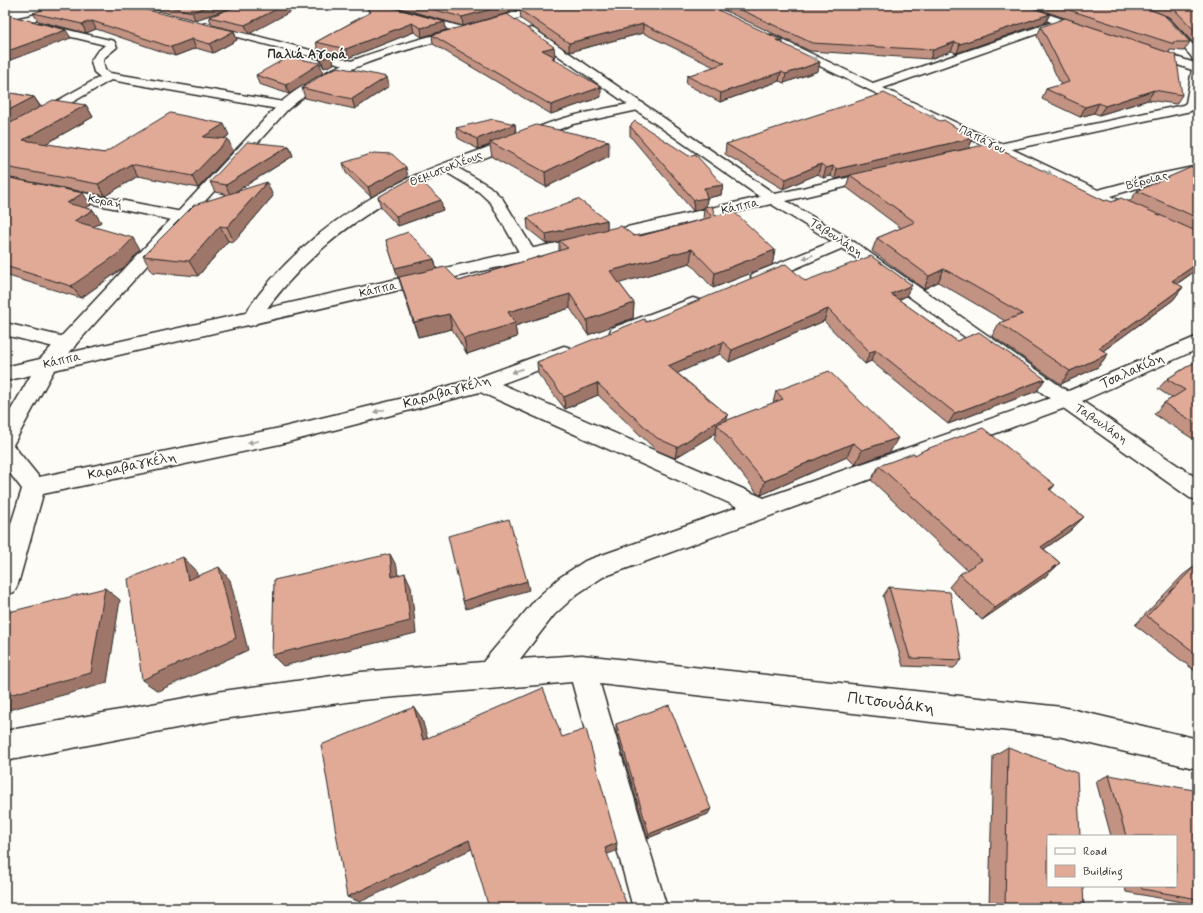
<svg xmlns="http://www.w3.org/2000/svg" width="1203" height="913" viewBox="0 0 1203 913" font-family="Mynerve,sans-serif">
<rect width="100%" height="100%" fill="#fdfcf7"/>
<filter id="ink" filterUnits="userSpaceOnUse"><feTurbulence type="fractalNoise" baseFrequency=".025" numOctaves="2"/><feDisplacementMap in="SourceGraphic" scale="8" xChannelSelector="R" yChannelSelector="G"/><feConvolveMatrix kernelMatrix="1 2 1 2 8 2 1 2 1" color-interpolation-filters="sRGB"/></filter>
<g filter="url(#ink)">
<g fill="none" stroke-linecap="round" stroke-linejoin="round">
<g stroke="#2b2b2b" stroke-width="3">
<path id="street" d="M 55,5 L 69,5 L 68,7 L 40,19 L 5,27 L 5,21 L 33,15 Z
M 366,5 L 383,5 L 466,28 L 467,30 L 462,33 L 367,7 Z
M 1121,5 L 1135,5 L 1168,18 L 1198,50 L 1198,63 L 1194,62 L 1191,56 L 1160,22 L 1122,7 Z
M 1061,19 L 1066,22 L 1065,24 L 883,88 L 1098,190 L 1150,176 L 1198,166 L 1198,174 L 1152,184 L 1110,196 L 1139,210 L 1142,213 L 1139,216 L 1134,218 L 1129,216 L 764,39 L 763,37 L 764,35 L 772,35 L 873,83 Z
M 39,23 L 114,41 L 117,47 L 105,57 L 103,61 L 105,70 L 110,73 L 284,102 L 288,103 L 290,106 L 288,109 L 284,110 L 111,80 L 10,138 L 5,139 L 5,130 L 100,77 L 94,72 L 91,61 L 96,53 L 105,45 L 35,28 L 34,26 Z
M 207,23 L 356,62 L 358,64 L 356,66 L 352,67 L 203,28 L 202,26 L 203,24 Z
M 639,102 L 643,103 L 645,106 L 643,109 L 573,124 L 458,168 L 489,186 L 502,198 L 537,255 L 535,259 L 529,260 L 523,259 L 491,203 L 479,192 L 446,172 C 370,204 302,255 256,324 L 250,326 L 244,324 L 241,320 C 280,258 342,210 407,179 C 432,167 458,158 483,149 C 510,139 537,126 565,118 C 589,111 614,107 639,102 Z
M 5,178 L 182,212 L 188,214 L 190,217 L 188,220 L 182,222 L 5,186 Z
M 844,237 L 850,239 L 852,242 L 850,245 L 766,281 L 760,282 L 754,281 L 751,277 L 754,273 Z
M 693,298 L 699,300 L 702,304 L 699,308 L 619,338 L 612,336 L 610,332 L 612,328 Z
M 5,323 L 73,339 L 76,344 L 73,349 L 66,350 L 5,335 Z
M 1198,336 L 1198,349 L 1073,405 L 603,577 L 577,594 L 554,615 L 520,659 L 582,655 L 1062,707 L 1198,739 L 1198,769 L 1062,737 L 600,684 L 667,908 L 633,908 L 572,682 L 361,700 L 223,719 L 5,761 L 5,731 L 223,691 L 361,672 L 483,662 L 536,599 L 559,578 L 585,561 L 738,507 L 480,392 L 280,444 L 43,494 L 18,584 L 14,592 L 5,595 L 5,543 L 22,489 L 5,467 L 5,443 L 13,445 L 39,477 L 280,428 L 416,395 L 477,378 L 564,346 L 571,348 L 574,353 L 571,358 L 501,384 L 764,498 L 1059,395 Z"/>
</g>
<g stroke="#2b2b2b" stroke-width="3">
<path id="secondary" d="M 542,5 L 558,5 L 557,7 C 518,18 480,29 442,40 C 382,57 338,67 288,109 L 68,353 L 760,197 L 526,33 L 525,31 L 530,28 L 534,29 L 775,194 L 878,171 L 883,172 L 885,175 L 883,178 L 786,201 L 850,239 L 1073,395 L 1198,479 L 1198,500 L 1190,498 L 1059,405 L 838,245 L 771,204 L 54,370 L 13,445 L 5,447 L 5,420 L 31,375 L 5,381 L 5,367 L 40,359 L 280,103 C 328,63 372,53 431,36 C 468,26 505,15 542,5 Z
M 1006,5 L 1021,5 L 1089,28 L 1090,30 L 1085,33 L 1081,32 L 1007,7 Z
M 1148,48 L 1198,64 L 1198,104 L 1191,111 L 966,159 L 961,158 L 959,155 L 961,152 L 966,151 L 1183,105 L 1186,103 L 1192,70 L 1144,53 L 1142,51 Z"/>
</g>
<use href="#street" fill="#fdfcf7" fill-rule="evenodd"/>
<use href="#secondary" fill="#fdfcf7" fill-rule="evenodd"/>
</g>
<path fill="#c29282" stroke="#2b2b2b" d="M 134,5 L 241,5 L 195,20 Z
M 244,5 L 249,34 L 212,25 L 209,17 Z
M 366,5 L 383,5 L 446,30 L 422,37 L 414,32 L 348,58 L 318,51 L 316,42 L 369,13 L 367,8 Z
M 389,5 L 536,5 L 463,26 Z
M 713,5 L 1024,5 L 1046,22 L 957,53 L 951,51 L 930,59 L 810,51 Z
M 1026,5 L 1138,5 L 1190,42 L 1184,51 L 1170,50 L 1169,53 Z
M 1139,5 L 1198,5 L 1198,48 L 1169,17 Z
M 520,10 L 783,41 L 783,44 L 818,71 L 784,83 L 779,81 L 720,102 L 686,84 L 687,76 L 714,67 L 643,33 L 569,52 L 521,19 Z
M 33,13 L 234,31 L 237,40 L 213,53 L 196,48 L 175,56 L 96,29 L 86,33 L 38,21 Z
M 1041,27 L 1182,95 L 1176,104 L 1148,100 L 1099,115 L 1094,113 L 1080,117 L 1042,99 L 1046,89 L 1061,85 L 1037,36 Z
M 432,35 L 555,56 L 553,56 L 555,60 L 601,97 L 551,114 L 433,44 Z
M 317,52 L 332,55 L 334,64 L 324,68 L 320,61 Z
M 323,73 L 289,94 L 259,84 L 256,75 Z
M 389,86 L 355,109 L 305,98 L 302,88 Z
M 5,92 L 34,97 L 41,107 L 86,105 L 93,117 L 45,144 L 104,153 L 229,135 L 224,139 L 233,151 L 198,188 L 138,176 L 105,196 L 5,177 Z
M 515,124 L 516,133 L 609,156 L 546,187 L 492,157 L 490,145 L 478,149 L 458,138 L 456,128 Z
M 630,126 L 723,185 L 721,195 L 707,198 L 706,207 L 715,216 L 775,250 L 772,265 L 713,288 L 690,263 L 619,283 L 634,303 L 633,318 L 588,335 L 570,308 L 515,326 L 517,337 L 467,354 L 452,329 L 418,337 L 386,240 L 434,259 L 436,269 L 459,281 L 559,251 L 559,242 L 547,244 L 528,229 L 527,218 L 607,220 L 607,230 L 634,236 L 640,236 L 703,219 L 704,208 L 693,211 L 630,136 Z
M 973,138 L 969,148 L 1105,201 L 1112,202 L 1130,201 L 1137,191 L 1198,165 L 1198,269 L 1177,284 L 1183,287 L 1173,300 L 1103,351 L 1108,354 L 1098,367 L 1061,384 L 992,336 L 999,323 L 1005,321 L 938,282 L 924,289 L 872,251 L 877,238 L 901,228 L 846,187 L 850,175 L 835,179 L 831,176 L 823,178 L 818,174 L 783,189 L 725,154 L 726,144 Z
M 289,146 L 293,156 L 237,191 L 273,196 L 234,242 L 228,241 L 198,276 L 152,272 L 143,256 L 226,194 L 215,192 L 210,182 Z
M 343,163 L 408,177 L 371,197 L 346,173 Z
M 5,177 L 91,205 L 86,208 L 93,210 L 101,222 L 93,227 L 140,250 L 126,266 L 81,298 L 5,275 Z
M 378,197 L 443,210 L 398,226 L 381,208 Z
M 805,281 L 906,296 L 899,300 L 957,341 L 1045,379 L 1037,391 L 948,424 L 871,361 L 865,364 L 824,321 L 729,362 L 720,354 L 677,373 L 728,415 L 726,421 L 773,403 L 776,391 L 890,452 L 855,465 L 847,457 L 761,495 L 758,494 L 714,439 L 716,433 L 675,458 L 656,450 L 598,395 L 565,409 L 538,374 L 537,362 L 646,322 Z
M 1198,360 L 1198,442 L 1154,414 L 1164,403 L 1172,398 L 1158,389 L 1167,379 Z
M 915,455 L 1050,491 L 1084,517 L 1070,531 L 1044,549 L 1060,563 L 1046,576 L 982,620 L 949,587 L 960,574 L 967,570 L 871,480 L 879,466 Z
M 1195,566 L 1198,567 L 1198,673 L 1135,625 L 1183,575 Z
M 889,587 L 962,660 L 954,668 L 903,666 L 883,596 Z
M 616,724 L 708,814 L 648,838 L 616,731 Z
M 1008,747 L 1084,908 L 989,908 L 993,756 Z
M 1109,775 L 1198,800 L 1198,905 L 1126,892 L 1125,886 L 1176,886 L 1176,836 L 1111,836 L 1096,781 Z"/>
<path fill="#9e776a" stroke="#2b2b2b" d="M 213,5 L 241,5 L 195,20 L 192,12 Z
M 285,5 L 303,5 L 249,34 L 245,25 Z
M 507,5 L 536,5 L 463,26 L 462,17 Z
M 1050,14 L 1046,22 L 957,53 L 960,44 Z
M 92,21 L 96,29 L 86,33 L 82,24 Z
M 445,22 L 446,30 L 422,37 L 421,28 Z
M 412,23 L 414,32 L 348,58 L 346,49 Z
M 643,24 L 643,33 L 569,52 L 569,43 Z
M 66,30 L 71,38 L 5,62 L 5,52 Z
M 234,31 L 237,40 L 213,53 L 210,44 Z
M 192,39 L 196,48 L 175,56 L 171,47 Z
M 955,42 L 951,51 L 930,59 L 933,50 Z
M 554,47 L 555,56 L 543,59 L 542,50 Z
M 332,55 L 334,64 L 324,68 L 321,59 Z
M 820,62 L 818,71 L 784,83 L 786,74 Z
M 320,63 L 323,73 L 289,94 L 286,85 Z
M 781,72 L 779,81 L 720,102 L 721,93 Z
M 387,77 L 389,86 L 355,109 L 352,99 Z
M 601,87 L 601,97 L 551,114 L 551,105 Z
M 1154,90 L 1148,100 L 1099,115 L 1105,106 Z
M 34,97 L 41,108 L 5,128 L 5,112 Z
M 1099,103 L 1094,113 L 1080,117 L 1085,107 Z
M 86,105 L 93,117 L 31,152 L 23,140 Z
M 224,124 L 229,135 L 209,149 L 203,137 Z
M 515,124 L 516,134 L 490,142 L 490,145 L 478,149 L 477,139 Z
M 973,138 L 969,148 L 835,179 L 837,169 Z
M 228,139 L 233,151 L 198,188 L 192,176 Z
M 609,141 L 609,156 L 546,187 L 545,172 Z
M 289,146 L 293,156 L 230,195 L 226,185 Z
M 131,164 L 138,176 L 105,196 L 98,184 Z
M 821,164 L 818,174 L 783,189 L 786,179 Z
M 833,166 L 831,176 L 823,178 L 826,168 Z
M 406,167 L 408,177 L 371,197 L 368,187 Z
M 267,182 L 273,196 L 234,242 L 227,227 Z
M 723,185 L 721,195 L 707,198 L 706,208 L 704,207 L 704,208 L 693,211 L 694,200 L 704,188 Z
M 83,193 L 91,205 L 75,215 L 67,203 Z
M 441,200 L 443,210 L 398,226 L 396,216 Z
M 93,210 L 101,222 L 82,234 L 74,221 Z
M 607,220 L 607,231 L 559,241 L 559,242 L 547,244 L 546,234 Z
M 220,226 L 228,241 L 198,276 L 189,261 Z
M 133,238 L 140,250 L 126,266 L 81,298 L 71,286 Z
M 692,249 L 690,263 L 610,286 L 610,271 Z
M 775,250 L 772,265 L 713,288 L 715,273 Z
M 434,259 L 437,270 L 398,278 L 395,268 Z
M 1198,263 L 1198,269 L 1162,294 L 1172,281 Z
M 944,269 L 938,282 L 924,289 L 929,276 Z
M 912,285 L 906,296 L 886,306 L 891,294 Z
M 1183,287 L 1173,300 L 1089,361 L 1099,348 Z
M 570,294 L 570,308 L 515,326 L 517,337 L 467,354 L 464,339 L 508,312 Z
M 634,303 L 633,318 L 588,335 L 587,320 Z
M 828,309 L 824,321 L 729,362 L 732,350 Z
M 449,314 L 452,329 L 418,337 L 414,322 Z
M 723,342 L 720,354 L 667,378 L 668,366 Z
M 876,350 L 871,361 L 865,364 L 870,352 Z
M 1108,354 L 1098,367 L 1061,384 L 1070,371 Z
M 1045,379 L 1037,391 L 948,424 L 955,413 Z
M 597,383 L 598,395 L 565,409 L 564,397 Z
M 728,415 L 725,426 L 717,424 L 716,433 L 675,458 L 677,447 Z
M 898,438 L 890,452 L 855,465 L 862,450 Z
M 853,443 L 847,457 L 761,495 L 765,481 Z
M 1055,485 L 1042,500 L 1049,489 Z
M 1084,517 L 1070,531 L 1028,560 L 1041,547 Z
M 390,554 L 397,567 L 399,590 L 392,577 Z
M 183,557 L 196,570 L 201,593 L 188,580 Z
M 1060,563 L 1046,576 L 982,620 L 995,608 Z
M 219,567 L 230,580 L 248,650 L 158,691 L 142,680 Z
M 405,573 L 411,586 L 416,633 L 283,666 L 272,655 Z
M 527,581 L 529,590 L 466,609 L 463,601 Z
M 105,588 L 120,600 L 107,683 L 5,711 L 5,696 Z
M 414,707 L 422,719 L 431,751 L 423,740 Z
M 711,809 L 708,814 L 648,838 L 649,834 Z
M 469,840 L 476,847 L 360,902 L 347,897 Z
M 617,843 L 616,851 L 605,855 L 605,848 Z"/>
<path fill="#e1aa97" stroke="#2b2b2b" d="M 56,5 L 126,5 L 234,31 L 210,44 L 192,39 L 171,47 L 92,21 L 82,24 L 33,13 Z
M 162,5 L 213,5 L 192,12 Z
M 244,5 L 285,5 L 245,25 L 209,17 L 237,6 Z
M 367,5 L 383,5 L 445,22 L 421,28 L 412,23 L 346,49 L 316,42 L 371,12 Z
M 416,5 L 507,5 L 462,17 Z
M 540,5 L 708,5 L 783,41 L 776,40 L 820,62 L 786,74 L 781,72 L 721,93 L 687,76 L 725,63 L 643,24 L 569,43 L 520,10 Z
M 731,5 L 1024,5 L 1050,14 L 960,44 L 955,42 L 933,50 L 812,43 Z
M 1054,5 L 1138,5 L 1164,15 L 1190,42 L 1173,42 L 1174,44 Z
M 1164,5 L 1198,5 L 1198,34 L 1174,9 Z
M 507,14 L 554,47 L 542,50 L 555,57 L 552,58 L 601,87 L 551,105 L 432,35 Z
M 5,15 L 8,15 L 66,30 L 5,52 Z
M 1065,18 L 1176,55 L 1182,95 L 1154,90 L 1105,106 L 1099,103 L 1085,107 L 1046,89 L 1069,82 L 1041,27 Z
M 317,52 L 332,55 L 321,59 Z
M 288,57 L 320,63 L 286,85 L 256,75 Z
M 338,67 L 387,77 L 352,99 L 302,88 L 325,73 Z
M 5,92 L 34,97 L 5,112 Z
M 884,93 L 940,121 L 944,120 L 973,138 L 837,169 L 833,166 L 826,168 L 821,164 L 786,179 L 726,144 Z
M 53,100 L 86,105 L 23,140 L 104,153 L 170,113 L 224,124 L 203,137 L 228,139 L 192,176 L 131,164 L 98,184 L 5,167 L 5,126 Z
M 493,119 L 515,124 L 477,139 L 456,128 Z
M 635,121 L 689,156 L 695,154 L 723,185 L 704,188 L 707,198 L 694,200 L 630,126 Z
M 536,125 L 609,141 L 545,172 L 490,142 Z
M 247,142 L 289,146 L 226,185 L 210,182 Z
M 988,144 L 1105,201 L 1107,200 L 1112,202 L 1121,198 L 1198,232 L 1198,263 L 1172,281 L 1183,287 L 1099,348 L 1108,354 L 1070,371 L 999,323 L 1023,314 L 944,269 L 929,276 L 877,238 L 915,222 L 850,175 Z
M 374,153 L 392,154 L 406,167 L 368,187 L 343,163 Z
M 1198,165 L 1198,218 L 1137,191 L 1194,166 Z
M 416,176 L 441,200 L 396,216 L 378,197 Z
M 5,177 L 83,193 L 67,203 L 93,210 L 74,221 L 133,238 L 118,254 L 71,286 L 5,266 Z
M 267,182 L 227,227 L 220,226 L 189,261 L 143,256 L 194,205 Z
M 578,199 L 607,220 L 546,234 L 527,218 Z
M 712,206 L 715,216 L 733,211 L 775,250 L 715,273 L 692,249 L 610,271 L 634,303 L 587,320 L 570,294 L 508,312 L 515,323 L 464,339 L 449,314 L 414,322 L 399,277 L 445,267 L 459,281 L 568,248 L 559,241 L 621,226 L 634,236 L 639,235 L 640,236 L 712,217 L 704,207 Z
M 408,232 L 434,259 L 395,268 L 386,240 Z
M 871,256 L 912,285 L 891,294 L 957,341 L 979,332 L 1045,379 L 955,413 L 876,350 L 870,352 L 828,309 L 732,350 L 723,342 L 668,366 L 728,415 L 677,447 L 657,438 L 597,383 L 564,397 L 537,362 L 644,319 L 646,322 L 786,264 L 805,281 Z
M 1198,360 L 1198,425 L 1164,403 L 1185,390 L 1167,379 Z
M 829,371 L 898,438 L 862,450 L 853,443 L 765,481 L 762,479 L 717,424 L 783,399 L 776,391 Z
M 983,428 L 1055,485 L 1049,489 L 1084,517 L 1041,547 L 1060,563 L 995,608 L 960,574 L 982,560 L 879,466 L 914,453 L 915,455 L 924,450 Z
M 509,519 L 527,581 L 463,601 L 448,536 Z
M 390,554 L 392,577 L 405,573 L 410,621 L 272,655 L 274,580 Z
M 183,557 L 188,580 L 219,567 L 236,638 L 142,680 L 128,579 Z
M 1195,566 L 1198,567 L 1198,655 L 1147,616 Z
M 889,587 L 950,592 L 962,660 L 910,658 Z
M 105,588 L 91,673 L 5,696 L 5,613 Z
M 543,688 L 562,737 L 586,729 L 617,843 L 605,848 L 628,908 L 489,908 L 469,840 L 347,897 L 321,745 L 414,707 L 423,740 Z
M 669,705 L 711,809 L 649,834 L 616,724 Z
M 1008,747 L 1077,773 L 1080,836 L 1048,836 L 1048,886 L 1083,886 L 1084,908 L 1005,908 Z
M 1109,775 L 1194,790 L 1198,800 L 1198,899 L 1142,889 L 1141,886 L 1176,886 L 1176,836 L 1126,836 Z"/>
<defs><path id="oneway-solid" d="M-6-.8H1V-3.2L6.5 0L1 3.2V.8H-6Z"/></defs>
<g fill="#9e9e9b">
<use href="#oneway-solid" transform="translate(813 58) rotate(26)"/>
<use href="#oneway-solid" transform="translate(930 115) rotate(26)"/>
<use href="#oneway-solid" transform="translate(1047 172) rotate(26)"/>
<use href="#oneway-solid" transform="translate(808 257) rotate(157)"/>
<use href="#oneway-solid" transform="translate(517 371) rotate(159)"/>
<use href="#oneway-solid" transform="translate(379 411) rotate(166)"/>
<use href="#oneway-solid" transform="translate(253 442) rotate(168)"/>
</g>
</g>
<g text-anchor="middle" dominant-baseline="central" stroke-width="3.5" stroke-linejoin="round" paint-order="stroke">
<g font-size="12" fill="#2b2b2b" stroke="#fdfcf7">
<text transform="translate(982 140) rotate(26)">Παπάγου</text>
<text transform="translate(446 169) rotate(-22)">Θεμιστοκλέους</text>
<text transform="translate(1147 181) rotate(-15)">Βέροιας</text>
<text transform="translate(105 202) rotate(11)">Κοραή</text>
<text transform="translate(740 207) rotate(-13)">Κάππα</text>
<text transform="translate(836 238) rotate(33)">Ταβουλάρη</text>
<text transform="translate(378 290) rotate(-13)">Κάππα</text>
<text transform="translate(62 361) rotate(-13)">Κάππα</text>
<text transform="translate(1101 424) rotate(34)">Ταβουλάρη</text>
</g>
<g font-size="13" font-weight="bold" fill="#2b2b2b" stroke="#fdfcf7">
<text x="307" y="54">Παλιά Αγορά</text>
</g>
<g font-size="14" fill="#2b2b2b" stroke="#fdfcf7">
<text transform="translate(1132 371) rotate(-24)">Τσαλακίδη</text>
<text transform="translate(447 392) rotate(-16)">Καραβαγκέλη</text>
<text transform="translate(132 466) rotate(-12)">Καραβαγκέλη</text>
</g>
<g font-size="17" fill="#2b2b2b" stroke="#fdfcf7">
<text transform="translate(891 703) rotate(7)">Πιτσουδάκη</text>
</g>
</g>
<rect width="1203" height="913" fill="none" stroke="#fdfcf7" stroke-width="20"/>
<rect x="10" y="10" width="1183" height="893" fill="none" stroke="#2b2b2b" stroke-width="1.5" filter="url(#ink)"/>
<rect x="1047" y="835" width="130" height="52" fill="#fdfcf7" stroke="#a9a8a5"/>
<rect x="1055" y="848" width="20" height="6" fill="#fdfcf7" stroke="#a9a8a5"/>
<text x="1083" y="855" font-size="12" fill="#2b2b2b">Road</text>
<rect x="1055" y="865" width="20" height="12" fill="#e1aa97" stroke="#a9a8a5"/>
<text x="1083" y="875" font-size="12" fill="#2b2b2b">Building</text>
</svg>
